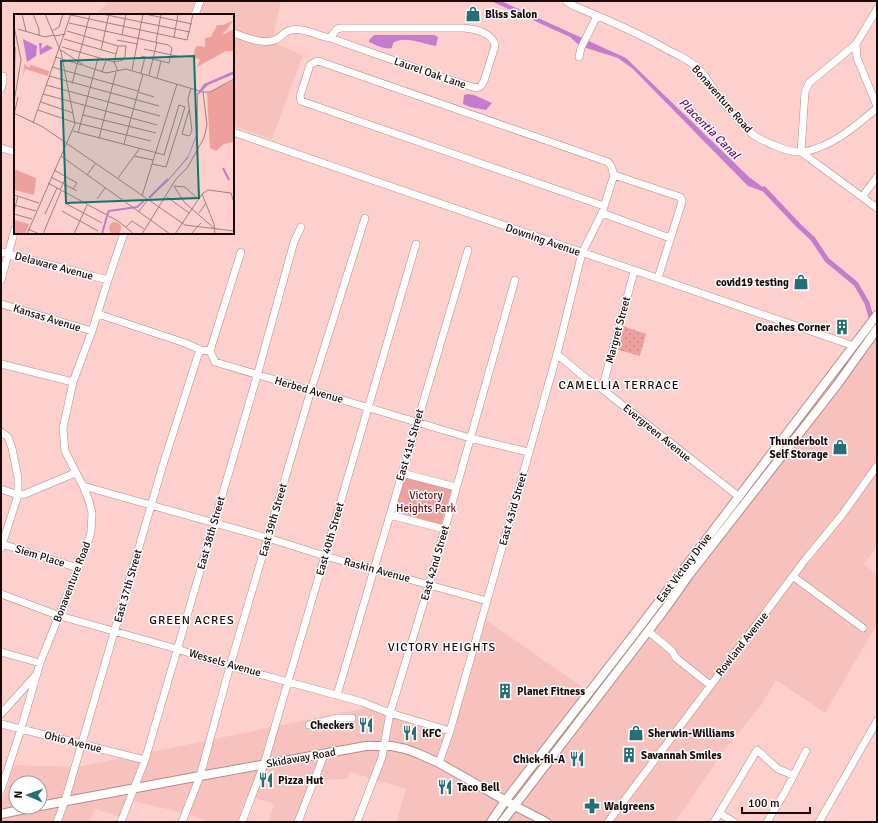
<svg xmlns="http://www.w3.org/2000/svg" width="878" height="823" viewBox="0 0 878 823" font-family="Signika,sans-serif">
<defs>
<pattern id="garden-dots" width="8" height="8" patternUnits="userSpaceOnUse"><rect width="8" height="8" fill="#eea09c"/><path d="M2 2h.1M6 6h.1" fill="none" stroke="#cc8885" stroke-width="1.8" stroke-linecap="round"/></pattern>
</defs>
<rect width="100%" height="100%" fill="#fed0cd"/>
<path fill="#f7c2be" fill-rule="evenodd" d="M 109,1 L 281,1 L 272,42 L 303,55 L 272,139 L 233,126 L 233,15 L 95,15 Z
M 877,332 L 877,547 L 864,564 L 877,574 L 877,624 L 825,713 L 776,680 L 762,704 L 724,751 L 675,822 L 396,822 L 406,789 L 350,772 L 347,779 L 317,780 L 302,822 L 268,822 L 274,804 L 247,795 L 237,822 L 211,822 L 188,814 L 133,801 L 125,818 L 95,809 L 89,822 L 61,822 L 55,816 L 53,822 L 1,822 L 1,806 L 14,765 L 77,767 L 366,708 L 452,735 L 486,620 L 598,698 ZM 16,783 L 40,783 L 40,807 L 16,807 Z"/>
<path fill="#eea09c" d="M 405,476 L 452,489 L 441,525 L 395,511 Z"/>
<path fill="url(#garden-dots)" d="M 623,326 L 646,334 L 640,356 L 616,349 Z"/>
<path fill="#c47dcd" d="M 491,1 L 501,1 L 626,58 L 749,177 L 764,188 L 799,226 L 765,192 L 748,186 L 633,69 L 618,58 L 580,46 L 570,37 Z
M 374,35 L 434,35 L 438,37 L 436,46 C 423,44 404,35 393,43 L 392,48 C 384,50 376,45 369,42 L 369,40 Z
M 468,94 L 474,95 L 492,103 L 486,110 L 470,107 L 463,104 L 464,95 Z"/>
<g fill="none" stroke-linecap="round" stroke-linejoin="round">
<path stroke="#c47dcd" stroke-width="5" d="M 764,189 L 799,226 L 813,239 L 827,260 L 856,284 L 867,303 L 871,317"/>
<g stroke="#b68b89" stroke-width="8">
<path id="minor" d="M 566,1 L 572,5 C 605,19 637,32 668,50 C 675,54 683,57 690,62 C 704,71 712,88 722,101 C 732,112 741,123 751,133 C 761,141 789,153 802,152 C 831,148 856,126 877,108
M 195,15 L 200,1
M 233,33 C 246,37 262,45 275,40 C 281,38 284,31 291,30 C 303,27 318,36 330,38 L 337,29 L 341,28 L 464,28 C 474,29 494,33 495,46 L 484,81 L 481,86 L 476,88 L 444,78 L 330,38
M 856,44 L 857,58 L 877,106
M 579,57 L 581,48 L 597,16
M 1,89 L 3,83 L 3,76
M 233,132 L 854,346
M 1,148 L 15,152
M 801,152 L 805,92 L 809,83 L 856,44 L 877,9
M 801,152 L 877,208
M 862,197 L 877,177
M 604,206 L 301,101 L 300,96 L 310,65 L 317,61 L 321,62 L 608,162 L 611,166 L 614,175 L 680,197 L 682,200 L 682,202 L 658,278
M 602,213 L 670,238
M 1,252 L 108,280
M 1,280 L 15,229
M 1,304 L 92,331
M 98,314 L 185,343 L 201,350 L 210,351 L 215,362 L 470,438 L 528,452
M 210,351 L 241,252
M 557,354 L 583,376 L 602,389 L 738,496
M 1,364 L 73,382
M 602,389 L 634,272
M 1,432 L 8,437 L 12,448 L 18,478 L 18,495 L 1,548
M 402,473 L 456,487
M 83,486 L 268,538 L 325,556 L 487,601
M 1,489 L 18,495 L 25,494 L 75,473
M 390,515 L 444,529
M 2,544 L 78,568
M 794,577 L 863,628
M 1,594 L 60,616 L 177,649 L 230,666 L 362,702 L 390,713 L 450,731
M 648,631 L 672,651 L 676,658 L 710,685
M 1,652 L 40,663
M 337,695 L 468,250
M 1,714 L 35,676
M 1,724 L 145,760
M 309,725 L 337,718 L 352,718
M 439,763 L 450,731 L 557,354 L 582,253 L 602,213 L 614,175
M 1,790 L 21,729 L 40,663 L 86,548 L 91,532 L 92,513 L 89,501 L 83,486 L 65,451 L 63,428 L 73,382 L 92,331 L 108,280 L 124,233
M 719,813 L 734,822
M 57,822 L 65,801 L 162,468 L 198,355 L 201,350
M 121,822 L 145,760 L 257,376 L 294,242 L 301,227
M 182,822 L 200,776 L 230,666 L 311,390 L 365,218
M 242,822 L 264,764 L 416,244
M 298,822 L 324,755
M 357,822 L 382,757 L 390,713 L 429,585 L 515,280
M 608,822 L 805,560 L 842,515 L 877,466
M 714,822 L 757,750 L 778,769 L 793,775
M 767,822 L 785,792 L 806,751
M 819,822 L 877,721"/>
</g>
<g stroke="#b68b89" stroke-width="10">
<path id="major" d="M 40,806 L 200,776 L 366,746 L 391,746 L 406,749 L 419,754 L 439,763 L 515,806 L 546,822
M 1,814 L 35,807
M 491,822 L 505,801 L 632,637 L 877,315
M 502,822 L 665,609 L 689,575 L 837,385 L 877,329"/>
</g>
<use href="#minor" stroke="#fff" stroke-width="7"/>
<use href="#major" stroke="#fff" stroke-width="8"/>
</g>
<defs>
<g id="shop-bare" transform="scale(1.2)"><path d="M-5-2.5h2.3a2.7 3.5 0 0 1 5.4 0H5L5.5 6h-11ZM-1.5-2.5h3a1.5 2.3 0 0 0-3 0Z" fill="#246f75" stroke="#fefefe" stroke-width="2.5" paint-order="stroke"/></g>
<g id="building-bare" transform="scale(1.2)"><path d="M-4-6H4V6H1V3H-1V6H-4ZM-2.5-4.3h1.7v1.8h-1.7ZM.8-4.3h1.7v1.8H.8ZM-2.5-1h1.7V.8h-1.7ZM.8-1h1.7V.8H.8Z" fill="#246f75" stroke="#fefefe" stroke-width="2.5" paint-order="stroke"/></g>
<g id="restaurant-bare" transform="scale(1.2)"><path d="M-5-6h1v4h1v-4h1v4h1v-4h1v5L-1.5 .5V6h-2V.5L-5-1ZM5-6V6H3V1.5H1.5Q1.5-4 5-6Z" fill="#246f75" stroke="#fefefe" stroke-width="2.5" paint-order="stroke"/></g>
<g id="pharmacy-bare" transform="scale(1.2)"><path d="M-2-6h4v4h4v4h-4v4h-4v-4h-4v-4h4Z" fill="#246f75" stroke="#fefefe" stroke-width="2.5" paint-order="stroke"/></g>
</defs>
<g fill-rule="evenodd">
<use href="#shop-bare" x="473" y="14"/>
<use href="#shop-bare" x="801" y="282"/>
<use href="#building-bare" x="842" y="327"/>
<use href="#shop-bare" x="840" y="447"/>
<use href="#building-bare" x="505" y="691"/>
<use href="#restaurant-bare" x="366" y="725"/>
<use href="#restaurant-bare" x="410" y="733"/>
<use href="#shop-bare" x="636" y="733"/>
<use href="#building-bare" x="629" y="755"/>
<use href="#restaurant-bare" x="577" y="759"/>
<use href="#restaurant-bare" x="266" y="780"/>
<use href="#restaurant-bare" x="445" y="787"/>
<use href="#pharmacy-bare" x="592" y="806"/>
</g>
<g text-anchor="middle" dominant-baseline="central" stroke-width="3" stroke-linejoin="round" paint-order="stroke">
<g font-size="11" font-weight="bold" fill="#190a0a" stroke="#fefefe" text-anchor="start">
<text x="485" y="14">Bliss Salon</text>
<text x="789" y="282" text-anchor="end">covid19 testing</text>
<text x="830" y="327" text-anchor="end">Coaches Corner</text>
<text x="828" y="441" text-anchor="end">Thunderbolt<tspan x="828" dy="13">Self Storage</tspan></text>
<text x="517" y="691">Planet Fitness</text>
<text x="354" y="725" text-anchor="end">Checkers</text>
<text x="422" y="733">KFC</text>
<text x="648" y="733">Sherwin-Williams</text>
<text x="641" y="755">Savannah Smiles</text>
<text x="565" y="759" text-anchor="end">Chick-fil-A</text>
<text x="278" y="780">Pizza Hut</text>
<text x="457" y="787">Taco Bell</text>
<text x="604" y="806">Walgreens</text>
</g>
<g font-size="11" fill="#190a0a" stroke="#fefefe">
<text transform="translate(430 73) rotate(19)">Laurel Oak Lane</text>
<text transform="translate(722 99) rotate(49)">Bonaventure Road</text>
<text transform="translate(543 240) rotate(19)">Downing Avenue</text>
<text transform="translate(54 266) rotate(15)">Delaware Avenue</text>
<text transform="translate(47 318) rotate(17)">Kansas Avenue</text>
<text transform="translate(618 330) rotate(-75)">Margret Street</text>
<text transform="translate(309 390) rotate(16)">Herbed Avenue</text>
<text transform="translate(657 433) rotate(39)">Evergreen Avenue</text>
<text transform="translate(410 445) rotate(-74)">East 41st Street</text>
<text transform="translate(513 509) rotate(-74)">East 43rd Street</text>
<text transform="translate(273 520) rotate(-74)">East 39th Street</text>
<text transform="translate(211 533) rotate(-74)">East 38th Street</text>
<text transform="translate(330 539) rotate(-74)">East 40th Street</text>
<text transform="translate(40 556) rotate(17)">Siem Place</text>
<text transform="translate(435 563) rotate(-74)">East 42nd Street</text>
<text transform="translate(684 568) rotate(-53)">East Victory Drive</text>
<text transform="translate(377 570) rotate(15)">Raskin Avenue</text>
<text transform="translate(72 582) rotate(-69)">Bonaventure Road</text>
<text transform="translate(128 586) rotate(-74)">East 37th Street</text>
<text transform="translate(742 644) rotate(-52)">Rowland Avenue</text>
<text transform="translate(225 663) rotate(16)">Wessels Avenue</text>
<text transform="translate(73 742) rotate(14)">Ohio Avenue</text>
<text transform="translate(301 758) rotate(-10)">Skidaway Road</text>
</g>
<g font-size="11" fill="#720d18" stroke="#fefefe">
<text x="426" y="495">Victory<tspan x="426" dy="13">Heights Park</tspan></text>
</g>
<g font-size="12" font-style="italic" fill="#6a1075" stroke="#fefefe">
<text transform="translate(709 129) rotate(45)">Placentia Canal</text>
</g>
<g font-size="12" letter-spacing="1" fill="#190a0a" stroke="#fefefe">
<text x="619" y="385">CAMELLIA TERRACE</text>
<text x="192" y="620">GREEN ACRES</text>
<text x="442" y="647">VICTORY HEIGHTS</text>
</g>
</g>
<g transform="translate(14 14)">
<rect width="220" height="220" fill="#fed0cd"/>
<path d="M 10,50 L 15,54 L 17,51 L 35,57 L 34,62 L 11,55 L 9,63 ZM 0,155 L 22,164 L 20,181 L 0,176 Z" fill="#eea09c"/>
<path d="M 220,6 L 208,21 L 220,15 L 220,37 L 212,37 L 183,53 L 186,45 L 179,44 L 181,34 L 183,32 L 191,33 L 191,24 L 197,23 L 203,11 L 209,11 Z" fill="#eea09c"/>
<path d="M 220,66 L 220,128 L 210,130 L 202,137 L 196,134 L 193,79 ZM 0,206 L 15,210 L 11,220 L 0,220 Z" fill="#eea09c"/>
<path d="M95 214a6 6 0 1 1 12 0a6 6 0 1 1-12 0Z" fill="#eea09c"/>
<path d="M 9,25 L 23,32 L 22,42 L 13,48 ZM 25,29 L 28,29 L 27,35 L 33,31 L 39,34 L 26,41 ZM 220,57 L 220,60 L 194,71 L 184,81 L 184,119 L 174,144 L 154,167 L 148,173 L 174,142 L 183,119 L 183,80 L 190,70 Z" fill="#c47dcd"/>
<path fill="none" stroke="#c47dcd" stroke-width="2" d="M 0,59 L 1,33M 209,154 L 215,166M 135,184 L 154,165M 93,201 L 95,197 L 123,193 L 130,187M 88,220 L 93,202"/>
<path fill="none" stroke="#a2817f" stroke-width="1" d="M 8,0 L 12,17M 19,0 L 25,15 L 25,22M 88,0 L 176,18M 131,0 L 178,10M 57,1 L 173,26 L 179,0M 55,9 L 154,31 L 158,34 L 155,49 L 127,42M 0,12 L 7,46 L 0,88M 4,15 L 31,23 L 40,21M 38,17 L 45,13 L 49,0M 108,21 L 112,0M 40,22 L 52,20M 160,23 L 164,0M 50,25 L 102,40M 103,26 L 124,30M 142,28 L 147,0M 48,33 L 100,48 L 109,46 L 111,42 L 112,32 L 104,32 L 53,17M 130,35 L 167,43M 47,36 L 71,52 L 92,59 L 112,55 L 189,78 L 193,111 L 190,124 L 173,154 L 162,165 L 128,220M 87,36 L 95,0M 41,43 L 68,51M 38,53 L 124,77M 118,56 L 129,0M 104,57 L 100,48 L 104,32M 88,58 L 92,46M 127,59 L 131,43M 135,61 L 143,28M 35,62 L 145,92M 143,64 L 147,47M 58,70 L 76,0M 32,71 L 146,102M 124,78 L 140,83M 189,78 L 196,78 L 220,65M 29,80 L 143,111M 27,88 L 59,99M 24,96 L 59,108 L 137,127M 175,96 L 168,120 L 175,122 L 178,117 L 174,85 L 177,74M 0,99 L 29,113 L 171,211 L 220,217M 0,101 L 4,83M 69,101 L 142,119M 19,109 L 57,0M 59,117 L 151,141M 64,119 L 84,44M 85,124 L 102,58M 110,130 L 129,60M 47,142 L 156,220M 120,142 L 139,146M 138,150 L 152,153 L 171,93 L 165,91 L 150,141M 40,156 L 63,169 L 59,175M 73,161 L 81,150M 37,163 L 63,177M 104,164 L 126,134M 34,169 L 104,207 L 120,220M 160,172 L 170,188 L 201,215M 160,172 L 171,173 L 184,185M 46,176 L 52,163M 188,180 L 200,210 L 201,220M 0,181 L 25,189M 128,182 L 163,70M 153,183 L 175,199M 83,185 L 91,174M 51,189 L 88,209M 0,191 L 22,197M 0,197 L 4,182M 48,197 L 84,217M 125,197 L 133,187M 185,199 L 192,189M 0,200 L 18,205M 31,200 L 43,174M 112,213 L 118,207 L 130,215M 14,215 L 25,220M 13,220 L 61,110 L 47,38 L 31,0M 29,220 L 47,177M 60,220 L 73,191M 161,220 L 188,180 L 194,176 L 217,179 L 220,189M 177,220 L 187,209"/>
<path fill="#0f766e" fill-opacity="0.15" stroke="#0f766e" stroke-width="2" d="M 180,42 L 185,184 L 52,189 L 47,47 Z"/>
<rect width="220" height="220" fill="none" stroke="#190a0a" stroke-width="2"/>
</g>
<rect width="878" height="823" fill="none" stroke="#190a0a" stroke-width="4"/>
<g transform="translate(28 795) rotate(272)"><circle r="19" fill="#fefefe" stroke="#a29c9c"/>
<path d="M0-3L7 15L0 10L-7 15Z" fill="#246f75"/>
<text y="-6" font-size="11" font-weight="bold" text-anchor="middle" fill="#190a0a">N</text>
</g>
<path d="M742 807v6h68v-6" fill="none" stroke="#190a0a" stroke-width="2"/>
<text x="748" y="807" font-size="12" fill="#190a0a" stroke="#fefefe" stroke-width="3" paint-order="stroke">100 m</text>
</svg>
